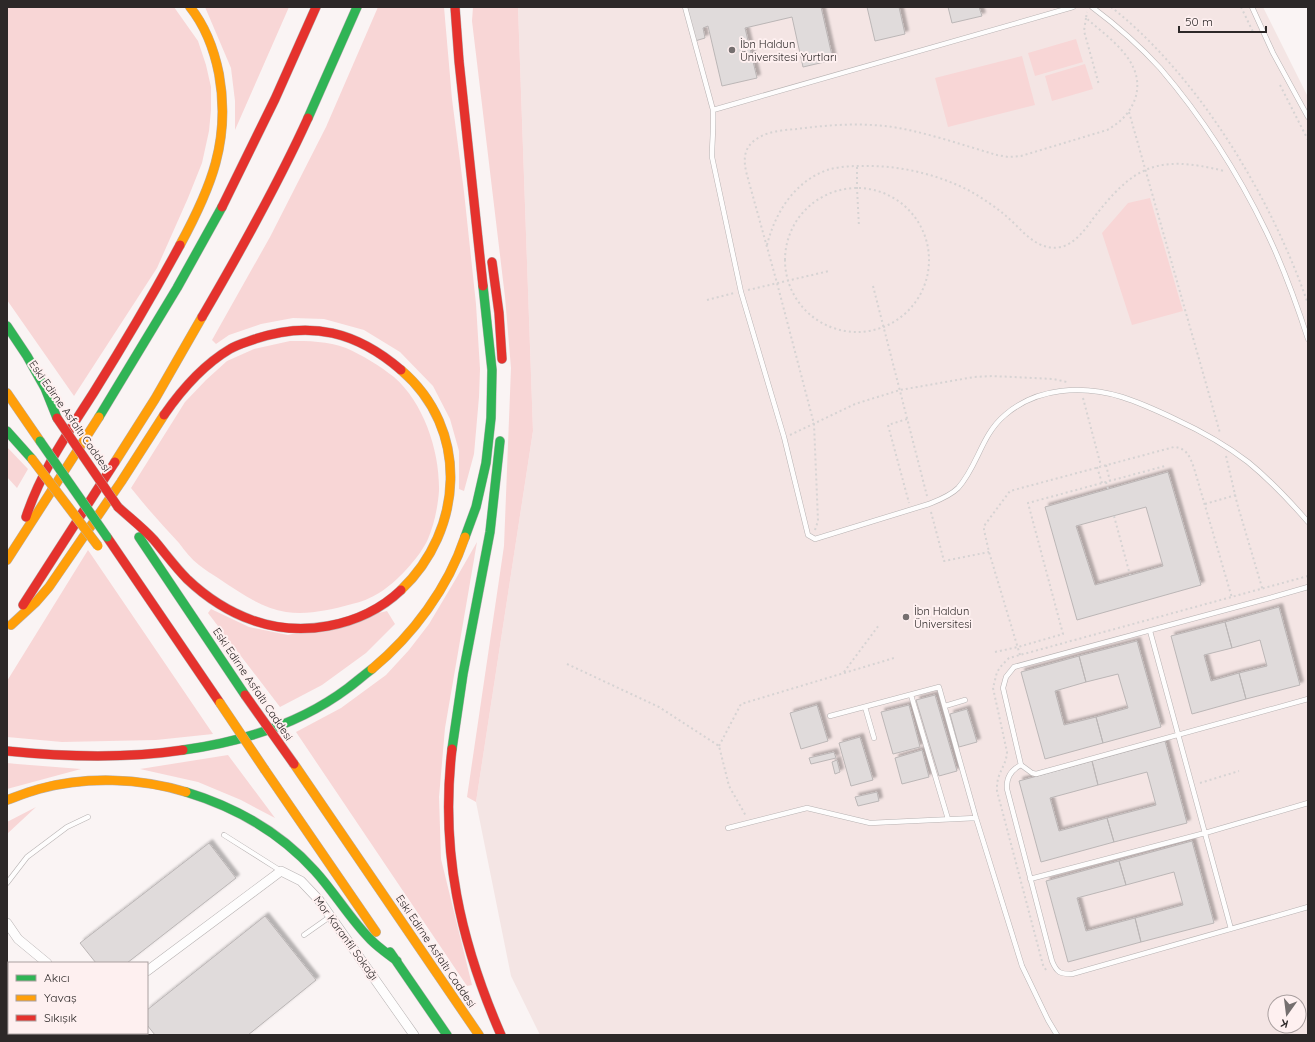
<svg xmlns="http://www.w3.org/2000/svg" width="1315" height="1042" viewBox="0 0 1315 1042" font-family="Quicksand,sans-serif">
<defs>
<filter id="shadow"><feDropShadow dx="3.5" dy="-3.5" stdDeviation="1" flood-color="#0004"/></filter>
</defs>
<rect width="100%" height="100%" fill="#faf4f4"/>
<path fill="#f4e5e4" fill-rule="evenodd" d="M 518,7 L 1263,7 L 1308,97 L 1308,1035 L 540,1035 L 511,976 L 476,802 L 533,431 ZM 1275,1002 L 1299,1002 L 1299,1026 L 1275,1026 Z"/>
<path fill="#f8d6d6" d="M 7,7 L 174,7 L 198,41 L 206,65 L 211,87 L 211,110 L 209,131 L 202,163 L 188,198 L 157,268 L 74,396 L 7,300 Z
M 205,7 L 289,7 L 235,130 L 235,101 L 231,68 Z
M 378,7 L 444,7 L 452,99 L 464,192 L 476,304 L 480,369 L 479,397 L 474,454 L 464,491 L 459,489 L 459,451 L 450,419 L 433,386 L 400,352 L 364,330 L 324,319 L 293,318 L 261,324 L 229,335 L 216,344 L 212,340 L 270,237 L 326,127 Z
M 473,7 L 518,7 L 533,431 L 476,802 L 467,797 L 504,546 L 511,368 L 505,297 L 472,21 Z
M 1076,39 L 1083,62 L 1035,76 L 1028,53 Z
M 1022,56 L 1035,105 L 948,127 L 935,78 Z
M 1085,64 L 1093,89 L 1052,101 L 1045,76 Z
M 1150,198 L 1183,311 L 1132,325 L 1102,233 L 1128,203 Z
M 290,341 C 308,341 328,341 346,348 C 362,355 380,366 394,377 C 424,403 440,452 439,491 C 438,506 434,525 428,539 C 420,557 396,583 379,593 C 371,598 361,602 352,604 C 330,610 308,615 286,612 C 261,608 239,592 218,578 C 212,574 205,570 199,565 C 191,559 185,551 179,543 C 162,525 146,507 131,488 L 185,402 L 206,380 L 227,361 L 254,349 Z
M 7,447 L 28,469 L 17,488 L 7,477 Z
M 477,542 L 445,728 L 439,797 L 441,859 L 472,985 L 467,986 L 296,732 L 341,708 L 386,675 L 409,650 L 429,624 L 454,582 Z
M 88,550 L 213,734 L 156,740 L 62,742 L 7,737 L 7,681 Z
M 211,609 L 249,627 L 288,635 L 387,611 L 395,624 L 366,653 L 322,685 L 280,707 L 208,613 Z
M 228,755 L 275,818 L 241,800 L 198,782 L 140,769 Z
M 7,763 L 17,764 L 81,769 L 7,789 Z
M 36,807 L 7,834 L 7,822 Z
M 7,1011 L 9,1013 L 9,1033 L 27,1033 L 29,1035 L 7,1035 Z"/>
<path fill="#e0dbdb" stroke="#bbb6b6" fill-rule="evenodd" filter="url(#shadow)" d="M 687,7 L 821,7 L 833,60 L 803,67 L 792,17 L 745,28 L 757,78 L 722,86 L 708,26 L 703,28 L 705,38 L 695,41 Z
M 867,7 L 899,7 L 905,34 L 875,41 Z
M 948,7 L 979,7 L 982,16 L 952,23 Z
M 1168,472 L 1201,585 L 1077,620 L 1045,507 ZM 1146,507 L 1163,566 L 1095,585 L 1076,526 Z
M 1279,607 L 1300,685 L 1246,699 L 1239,673 L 1267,666 L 1260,640 L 1232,648 L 1225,622 Z
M 1225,622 L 1232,648 L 1204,655 L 1211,681 L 1239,673 L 1246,699 L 1192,714 L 1171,636 Z
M 1137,641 L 1161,727 L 1103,743 L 1096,717 L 1128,708 L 1118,674 L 1086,682 L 1079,656 Z
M 1079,656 L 1086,682 L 1055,691 L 1064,725 L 1096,717 L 1103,743 L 1045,759 L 1021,672 Z
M 935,695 L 957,771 L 939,776 L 916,700 Z
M 817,705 L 828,741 L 801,749 L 790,713 Z
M 909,705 L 920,747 L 893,754 L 881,712 Z
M 967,709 L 977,742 L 959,747 L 950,714 Z
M 860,737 L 873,780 L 851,786 L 839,743 Z
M 1165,741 L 1187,823 L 1114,842 L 1107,818 L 1156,805 L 1147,772 L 1098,785 L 1092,761 Z
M 922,750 L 929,777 L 902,784 L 895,758 Z
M 834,752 L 836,758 L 811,764 L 809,758 Z
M 837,760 L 840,772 L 835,774 L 832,762 Z
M 1092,761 L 1098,785 L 1050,798 L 1059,831 L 1107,818 L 1114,842 L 1041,862 L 1019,781 Z
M 877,792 L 879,801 L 858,806 L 855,797 Z
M 1192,841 L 1214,923 L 1141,942 L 1135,918 L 1183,905 L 1174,872 L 1126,885 L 1119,861 Z
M 209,843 L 236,878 L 127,963 L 96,963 L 80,943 Z
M 1119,861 L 1126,885 L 1077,898 L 1086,931 L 1135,918 L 1141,942 L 1068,962 L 1046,881 Z
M 265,916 L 316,980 L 248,1035 L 155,1035 L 147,1025 L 147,1010 Z"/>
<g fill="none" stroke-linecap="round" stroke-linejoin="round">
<g stroke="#b7b2b2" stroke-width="5.5">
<path id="lane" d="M 685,7 L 713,110 C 714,126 712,141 712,157 L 741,292 L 784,437 L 808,535 L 815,539 L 929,504 C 939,500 950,496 958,488 C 978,466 981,435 1005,415 C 1037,387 1083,385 1122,397 C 1141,403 1158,411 1175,419 C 1201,431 1226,445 1248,462 C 1270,480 1289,500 1308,522
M 1092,7 C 1116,25 1140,46 1160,68 C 1202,117 1238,173 1266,231 C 1283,266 1296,302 1308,339
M 1252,7 L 1273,53 L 1308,117
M 713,110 L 1073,7
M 1308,587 L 1266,599 L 1014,667 L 1006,677 L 1003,688 L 1021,765 C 1011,770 1006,778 1007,789 L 1052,961 C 1057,973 1060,974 1072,974 L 1308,907
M 1150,631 L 1231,929
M 911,695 L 948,819
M 945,706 L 965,700
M 865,707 L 874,738
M 830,716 L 939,687 L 976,818 L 1022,966 L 1048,1020 L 1057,1035
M 1021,765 L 1032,773 L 1036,774 L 1308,699
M 728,828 L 807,808 L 870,823 L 976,818
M 224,835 L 281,871
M 1030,879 L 1205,833 L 1308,803
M 7,883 L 27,857 L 67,827 L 88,817
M 304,935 L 331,916"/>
</g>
<g stroke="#b7b2b2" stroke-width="10">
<path id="street" d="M 7,923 L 18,939 L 47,963
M 147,971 L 281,871 L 301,881 L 319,900 L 414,1035"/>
</g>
<g stroke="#b7b2b2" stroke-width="10">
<path id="fast" d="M 308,118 L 357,7
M 7,326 L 27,356 L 45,388 L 57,418
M 99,417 L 177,288 L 222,207
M 7,431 L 32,459
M 139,537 L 245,695
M 465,537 L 476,507 L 486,463 L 491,418 L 492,370 L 483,286
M 452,749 L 463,674 L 490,532 L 500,441
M 183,750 C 241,742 300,724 348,688 C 356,682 364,675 372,669
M 186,792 C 235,807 281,833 315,871 C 335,893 350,919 371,940 C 379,948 388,954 397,961
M 390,952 L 447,1035"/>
</g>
<g stroke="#b7b2b2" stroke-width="10">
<path id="slow" d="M 180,245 C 211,188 231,140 219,74 C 214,49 206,27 190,7
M 7,393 L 40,441
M 115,462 L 155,399 L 202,317
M 7,560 L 99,417
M 401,590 C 464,530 470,429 401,370
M 11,625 L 36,602 L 49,587 L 121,482 L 164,415
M 372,669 C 413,635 448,588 465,537
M 294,764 L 479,1035
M 265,770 L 376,932
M 7,800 C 18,796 28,792 39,789 C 86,776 140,778 186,792"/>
</g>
<g stroke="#b7b2b2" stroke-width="10">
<path id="jam" d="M 455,7 L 459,61 L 483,286
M 222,207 L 275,99 L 316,7
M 492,262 L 499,313 L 502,359
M 202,317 C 240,252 277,186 308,118
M 164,415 C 182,389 203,365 230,349 C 238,344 247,342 255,339 C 311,320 357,332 401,370
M 118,507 C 130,518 143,528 154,540 C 165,553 175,567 187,579 C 226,616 275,636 328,626 C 355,621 381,609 401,590
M 26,517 C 41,471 68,433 94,392 C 124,344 153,295 180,245
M 107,537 L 220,703
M 23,605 L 115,462
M 452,749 C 440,851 460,941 501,1035
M 7,751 C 66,757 124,759 183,750"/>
</g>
<path stroke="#d6d3d3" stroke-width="2" stroke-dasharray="2 3" stroke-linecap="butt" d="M 1111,7 C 1199,76 1272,199 1308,304
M 1241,7 L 1254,34
M 1086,18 L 1084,31 L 1099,85
M 1280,85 L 1308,140
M 1129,112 L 1220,433
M 857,167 L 857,188 L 859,227
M785 260a72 72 0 1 1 144 0a72 72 0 1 1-144 0Z
M 767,245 C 775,213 794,182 827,170 C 837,167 849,166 860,166 C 897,165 934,173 968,190 C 981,197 994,206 1005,215 C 1022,229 1036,252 1061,247 C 1074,244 1085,230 1092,220 C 1133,166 1157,154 1224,171
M 873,286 L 927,496
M 748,290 L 829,271
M 707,300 L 734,293
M 1083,398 L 1101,466
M 907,419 L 888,425 L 909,503
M 790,435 L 855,404 L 900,390 L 974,377 L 992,376 L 1053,379 L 1067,382
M 1226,456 L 1237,503 L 1263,591
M 1106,465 L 1110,481
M 1097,467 L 1102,483
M 1106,482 L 1108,489
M 1205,504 L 1236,495
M 931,512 L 944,561 L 989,552
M 1114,516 L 1130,575
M 815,530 L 818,521 L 814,424 L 777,283 L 747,175 C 743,160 743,147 758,138 C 769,131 784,130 797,129 C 826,125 856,123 885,126 C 920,130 962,145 997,155 L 1008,157 L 1021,156 L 1107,130 C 1120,123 1130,113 1135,99 C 1147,63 1110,39 1086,18 L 1087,12
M 995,652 L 1018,647 L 1063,634 L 1028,503 L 1165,466
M 1020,655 L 989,552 L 984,530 L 984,526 L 1010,491 L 1174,447 C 1187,448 1190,457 1194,468 L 1232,598
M 567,664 L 659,707 L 719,746 L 729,786 L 746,816
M 844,672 L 879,625
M 719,746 L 741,704 L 894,658
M 1200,783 L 1239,771
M 1046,970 L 1043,965 L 997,791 C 996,772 1006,768 1007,752 L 993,688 L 997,672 L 1002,665 L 1009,658 L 1308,576"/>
<use href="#lane" stroke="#fefdfd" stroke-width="4.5"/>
<use href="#street" stroke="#fefdfd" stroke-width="9"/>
<use href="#fast" stroke="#30b455" stroke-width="9"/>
<use href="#slow" stroke="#ff9f0a" stroke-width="9"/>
<use href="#jam" stroke="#e5322d" stroke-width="9"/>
<g stroke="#b7b2b2" stroke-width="10" stroke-linecap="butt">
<path id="fast-bridge" d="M 40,441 L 107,537"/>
</g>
<g stroke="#b7b2b2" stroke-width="10" stroke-linecap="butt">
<path id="slow-bridge" d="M 32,459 L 98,546
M 220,703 L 265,770"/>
</g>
<g stroke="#b7b2b2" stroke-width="10" stroke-linecap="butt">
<path id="jam-bridge" d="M 57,418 L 118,507
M 245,695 L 294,764"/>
</g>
<use href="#fast-bridge" stroke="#30b455" stroke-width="9"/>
<use href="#slow-bridge" stroke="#ff9f0a" stroke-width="9"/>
<use href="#jam-bridge" stroke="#e5322d" stroke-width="9"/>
</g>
<g fill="#756f6f" stroke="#fef0f0" stroke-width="1.5">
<circle cx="732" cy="50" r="4"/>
<circle cx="906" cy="617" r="4"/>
</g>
<g text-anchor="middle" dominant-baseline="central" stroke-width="4" stroke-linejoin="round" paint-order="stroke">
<g font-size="11" fill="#2d2828" stroke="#fef0f0" text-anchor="start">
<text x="740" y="44">İbn Haldun<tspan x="740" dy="13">Üniversitesi Yurtları</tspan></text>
<text x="914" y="611">İbn Haldun<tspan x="914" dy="13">Üniversitesi</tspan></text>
</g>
<g font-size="11" fill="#2d2828" stroke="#fef0f0">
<text transform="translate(70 416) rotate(55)">Eski Edirne Asfaltı Caddesi</text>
<text transform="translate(253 684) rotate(56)">Eski Edirne Asfaltı Caddesi</text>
<text transform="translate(346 938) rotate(54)">Mor Karanfil Sokağı</text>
<text transform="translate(436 951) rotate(56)">Eski Edirne Asfaltı Caddesi</text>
</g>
</g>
<rect width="1315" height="1042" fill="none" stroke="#2d2828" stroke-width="16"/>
<rect x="8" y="962" width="140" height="72" fill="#fef0f0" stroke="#aaa0a0"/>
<rect x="16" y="975" width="20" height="6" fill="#30b455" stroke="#aaa0a0"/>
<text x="44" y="982" font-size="12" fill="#2d2828">Akıcı</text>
<rect x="16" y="995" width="20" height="6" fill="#ff9f0a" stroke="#aaa0a0"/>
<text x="44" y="1002" font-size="12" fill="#2d2828">Yavaş</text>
<rect x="16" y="1015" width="20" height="6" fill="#e5322d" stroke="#aaa0a0"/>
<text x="44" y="1022" font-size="12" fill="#2d2828">Sıkışık</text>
<g transform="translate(1287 1014) rotate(194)"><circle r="19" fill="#fef0f0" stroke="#aaa0a0"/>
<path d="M0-3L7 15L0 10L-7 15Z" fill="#756f6f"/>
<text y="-6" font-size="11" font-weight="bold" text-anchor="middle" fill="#2d2828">K</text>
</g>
<path d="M1179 26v6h87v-6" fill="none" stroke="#2d2828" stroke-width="2"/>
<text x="1185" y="26" font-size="12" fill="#2d2828" stroke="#fef0f0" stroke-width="3" paint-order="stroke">50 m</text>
</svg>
